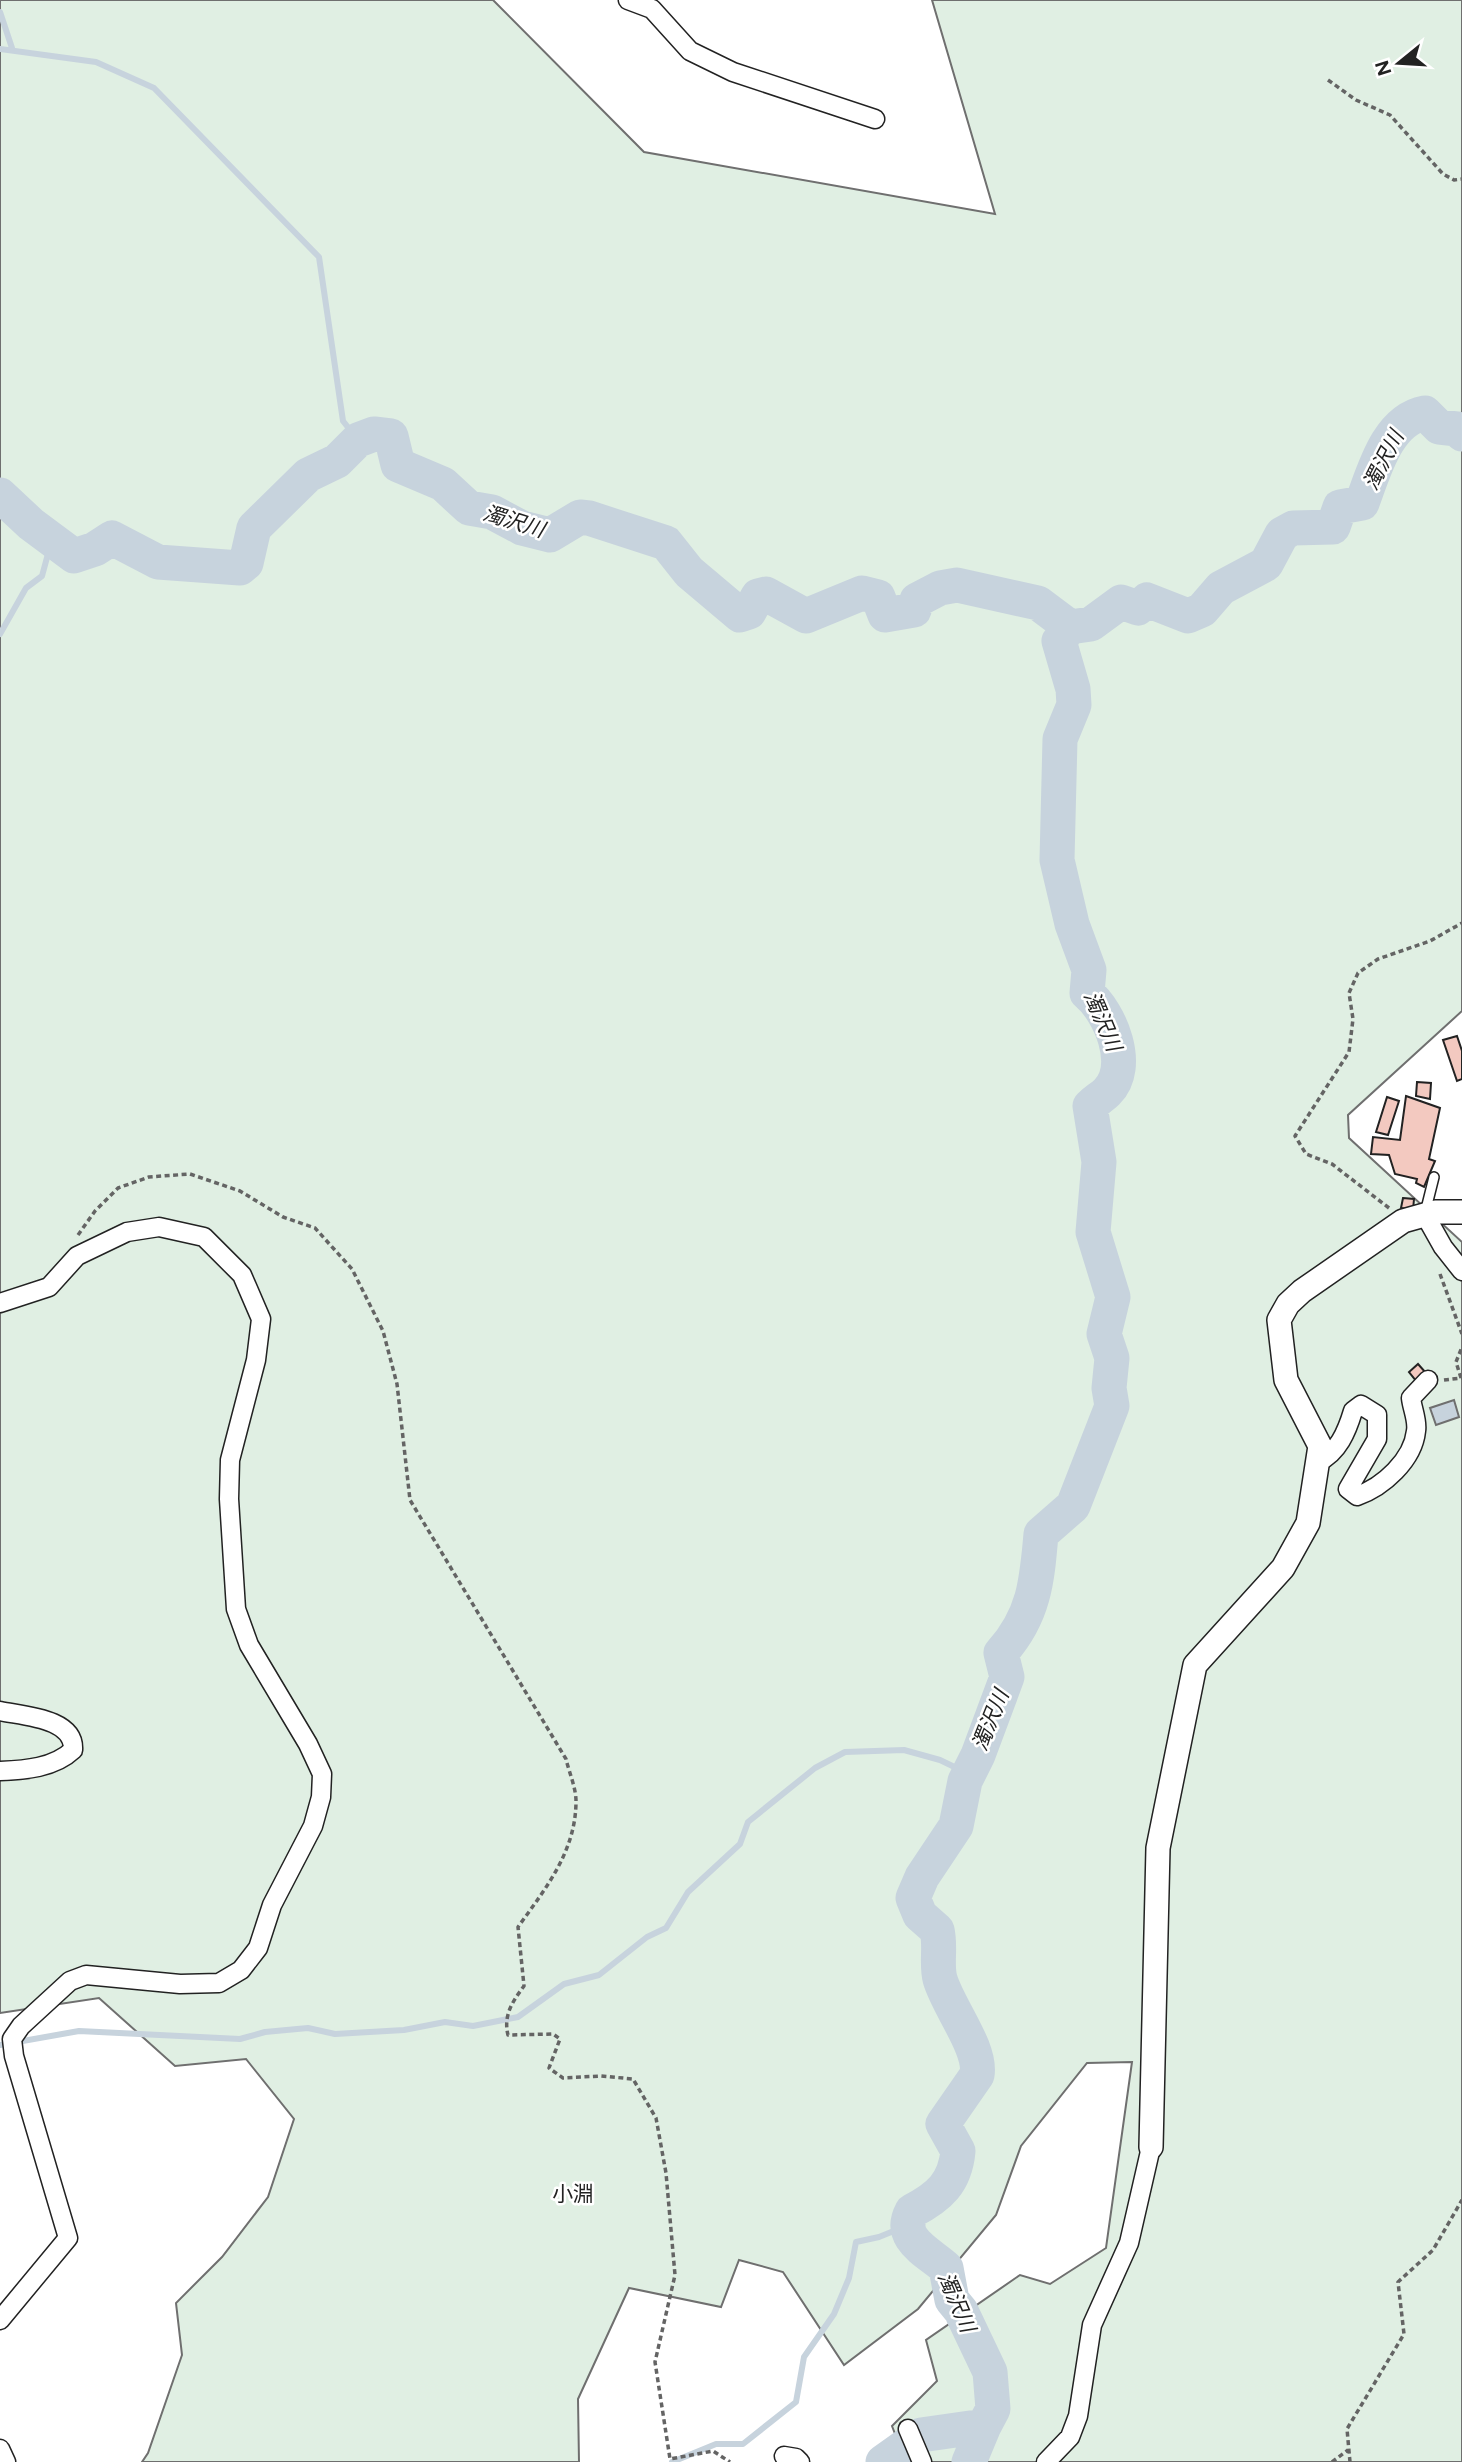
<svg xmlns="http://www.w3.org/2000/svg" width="1462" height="2462" viewBox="0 0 1462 2462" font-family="Figtree,'Noto Sans JP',sans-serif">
<rect width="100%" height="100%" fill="#fff"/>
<path fill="#e0efe3" stroke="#6f6f6f" stroke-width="2" d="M 0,0 L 493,0 L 644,152 L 995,214 L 932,0 L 1462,0 L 1462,1011 L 1348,1115 L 1349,1138 L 1462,1242 L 1462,2462 L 906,2462 L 892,2426 L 937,2381 L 926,2340 L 1020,2275 L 1050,2284 L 1106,2248 L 1132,2062 L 1087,2063 L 1021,2146 L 996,2215 L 918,2309 L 844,2365 L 783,2272 L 739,2260 L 721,2307 L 629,2288 L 578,2399 L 579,2462 L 142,2462 L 148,2453 L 182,2355 L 176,2303 L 222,2257 L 268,2197 L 294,2119 L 246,2059 L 175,2066 L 99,1998 L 0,2013 Z"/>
<path fill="#c7d3dd" stroke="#6f6f6f" stroke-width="2" d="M 1454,1400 L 1459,1417 L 1436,1425 L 1430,1408 Z"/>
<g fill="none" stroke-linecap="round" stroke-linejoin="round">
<path stroke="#c7d3dd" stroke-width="6" d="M 0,12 L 12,48
M 0,49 L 96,62 L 154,88 L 319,257 L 343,421 L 358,440
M 0,634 L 26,588 L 42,576 L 52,539
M 0,2045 L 79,2031 L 240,2039 L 265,2032 L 308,2028 L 335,2034 L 404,2030 L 445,2022 L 473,2026 L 518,2017 L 564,1984 L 599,1975 L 647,1937 L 666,1928 L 688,1892 L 740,1844 L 748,1822 L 815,1768 L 845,1752 L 904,1750 L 940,1760 L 969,1774
M 672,2462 L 716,2444 L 743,2444 L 796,2402 L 804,2357 L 834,2314 L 849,2278 L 856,2242 L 879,2237 L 906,2226"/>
<path stroke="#c7d3dd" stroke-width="35" d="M 0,495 L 31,524 L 74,556 L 95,549 L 112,538 L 158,562 L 240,568 L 246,563 L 254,528 L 308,475 L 337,461 L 358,440 L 374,434 L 391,436 L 398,465 L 443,484 L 469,508 L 492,512 L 522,528 L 550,535 L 580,517 L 589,518 L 666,543 L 689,572 L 740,615 L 749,612 L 758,596 L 766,594 L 806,616 L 862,593 L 878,597 L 885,615 L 914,610 L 917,600 L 940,588 L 957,585 L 1038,603 L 1070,627
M 883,2462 L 921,2435 L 984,2426 L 993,2409 L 990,2372 L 961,2311 L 952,2300 L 946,2268 C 927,2251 897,2239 912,2211 C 939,2197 955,2183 958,2151 L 943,2124 L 977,2075 C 982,2049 948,2007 940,1979 C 936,1964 941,1946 937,1930 L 920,1915 L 913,1898 L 922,1877 L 956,1826 L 965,1781 L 978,1755 L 1007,1677 L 1001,1653 C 1034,1616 1037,1582 1041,1534 L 1073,1506 L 1112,1406 L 1109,1388 L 1112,1358 L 1104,1334 L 1113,1297 L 1093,1232 L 1099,1162 L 1090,1106 C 1096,1100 1102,1097 1107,1092 C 1133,1066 1110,1012 1087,993 L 1089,970 L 1072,924 L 1057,860 L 1060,739 L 1074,705 L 1073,689 L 1059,641 L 1070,627 L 1091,624 L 1121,602 L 1138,608 L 1147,600 L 1188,616 L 1202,610 L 1221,588 L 1266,564 L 1282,534 L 1293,528 L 1333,527 L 1340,507 L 1362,503 C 1374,471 1387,420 1425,413 L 1439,427 L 1457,429 L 1462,434
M 969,2462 L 984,2426"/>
</g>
<path fill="#f3c9c0" stroke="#222" stroke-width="2" d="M 1457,1036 L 1462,1051 L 1462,1079 L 1457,1081 L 1443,1040 Z
M 1417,1082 L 1431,1083 L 1430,1099 L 1416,1096 Z
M 1406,1096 L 1440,1108 L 1429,1159 L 1435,1161 L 1424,1187 L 1416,1183 L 1417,1179 L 1395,1174 L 1389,1155 L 1371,1154 L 1373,1137 L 1400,1140 Z
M 1387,1097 L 1399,1101 L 1388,1135 L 1376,1132 Z
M 1403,1198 L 1414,1199 L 1413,1210 L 1401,1208 Z
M 1418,1364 L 1426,1373 L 1417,1382 L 1409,1372 Z"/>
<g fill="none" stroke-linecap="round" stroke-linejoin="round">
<g stroke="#222" stroke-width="12">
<path id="service" d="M 1425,1213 L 1434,1177"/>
</g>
<g stroke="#222" stroke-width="21">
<path id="minor" d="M 628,0 L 652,9 L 690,51 L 733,72 L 875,119
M 1425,1215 L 1443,1247 L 1462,1271
M 0,1303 L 49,1287 L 77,1256 L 127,1232 L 159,1227 L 204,1237 L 242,1275 L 261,1319 L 256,1360 L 230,1460 L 229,1499 L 236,1609 L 249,1645 L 308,1744 L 322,1774 L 321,1797 L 313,1826 L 272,1905 L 258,1948 L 241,1970 L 219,1983 L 180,1984 L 86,1975 L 70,1981 L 21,2026 L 12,2039 L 14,2056 L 68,2238 L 0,2320
M 1318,1462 C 1338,1453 1347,1431 1353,1411 L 1361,1405 L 1377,1415 L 1377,1439 L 1348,1489 L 1357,1496 C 1383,1487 1413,1460 1416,1431 C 1418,1421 1412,1408 1411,1398 L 1428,1380
M 0,1711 C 23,1716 75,1718 73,1750 C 54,1768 25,1770 0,1771
M 908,2429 L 922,2462
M 0,2449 L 6,2462
M 784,2456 L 796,2458 L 800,2462
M 1046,2462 L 1070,2437 L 1078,2416 L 1092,2325 L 1129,2243 L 1151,2147"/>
</g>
<g stroke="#222" stroke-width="26">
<path id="tertiary" d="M 1151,2147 L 1158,1848 L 1195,1665 L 1283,1568 L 1308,1523 L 1320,1446 L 1286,1380 L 1279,1320 L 1288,1304 L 1302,1291 L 1403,1221 L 1435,1212 L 1462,1212"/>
</g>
<path stroke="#646464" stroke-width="3.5" stroke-dasharray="5 3.5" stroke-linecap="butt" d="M 1328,80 L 1356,100 L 1390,115 L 1443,174 L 1454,180 L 1462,179
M 1389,1208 L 1332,1164 L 1306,1154 L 1295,1136 L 1349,1052 L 1353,1019 L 1349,993 L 1358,973 L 1378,959 L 1430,941 L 1462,923
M 78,1235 L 95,1211 L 118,1188 L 149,1177 L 190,1174 L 240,1191 L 283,1217 L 315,1228 L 352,1269 L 383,1331 L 397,1384 L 410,1500 L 566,1759 C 569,1772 576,1788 576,1801 C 576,1851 546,1888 518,1927 L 524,1986 C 513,2001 503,2015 508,2035 L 553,2034 L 560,2039 L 549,2068 L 563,2078 L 601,2076 L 633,2079 L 656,2118 L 666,2173 L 675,2275 L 655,2362 L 670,2459 L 713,2451 L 730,2462
M 1440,1274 L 1462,1334
M 1444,1380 L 1461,1378 L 1456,1362 L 1462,1347
M 1332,2462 L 1348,2450
M 1350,2462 L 1347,2429 L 1404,2334 L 1398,2282 L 1433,2250 L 1462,2200"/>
<use href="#service" stroke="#fff" stroke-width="9"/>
<use href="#minor" stroke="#fff" stroke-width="18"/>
<use href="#tertiary" stroke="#fff" stroke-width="23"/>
</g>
<g text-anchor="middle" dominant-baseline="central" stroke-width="5" stroke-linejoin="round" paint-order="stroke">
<g font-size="21" font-style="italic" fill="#222" stroke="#fff">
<text transform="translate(1383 460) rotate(-63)">濁沢川</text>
<text transform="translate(514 521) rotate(17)">濁沢川</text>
<text transform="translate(1103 1021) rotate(67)">濁沢川</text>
<text transform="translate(990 1720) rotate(-68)">濁沢川</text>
<text transform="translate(957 2302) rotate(67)">濁沢川</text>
</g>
<g font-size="21" fill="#222" stroke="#fff">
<text x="573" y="2193">小淵</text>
</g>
</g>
<g transform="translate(1399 63) rotate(252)" stroke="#ffffff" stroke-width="5" paint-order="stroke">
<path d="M0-5L12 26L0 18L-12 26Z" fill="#222222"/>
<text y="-10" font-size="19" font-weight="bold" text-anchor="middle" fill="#222222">N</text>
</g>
</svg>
